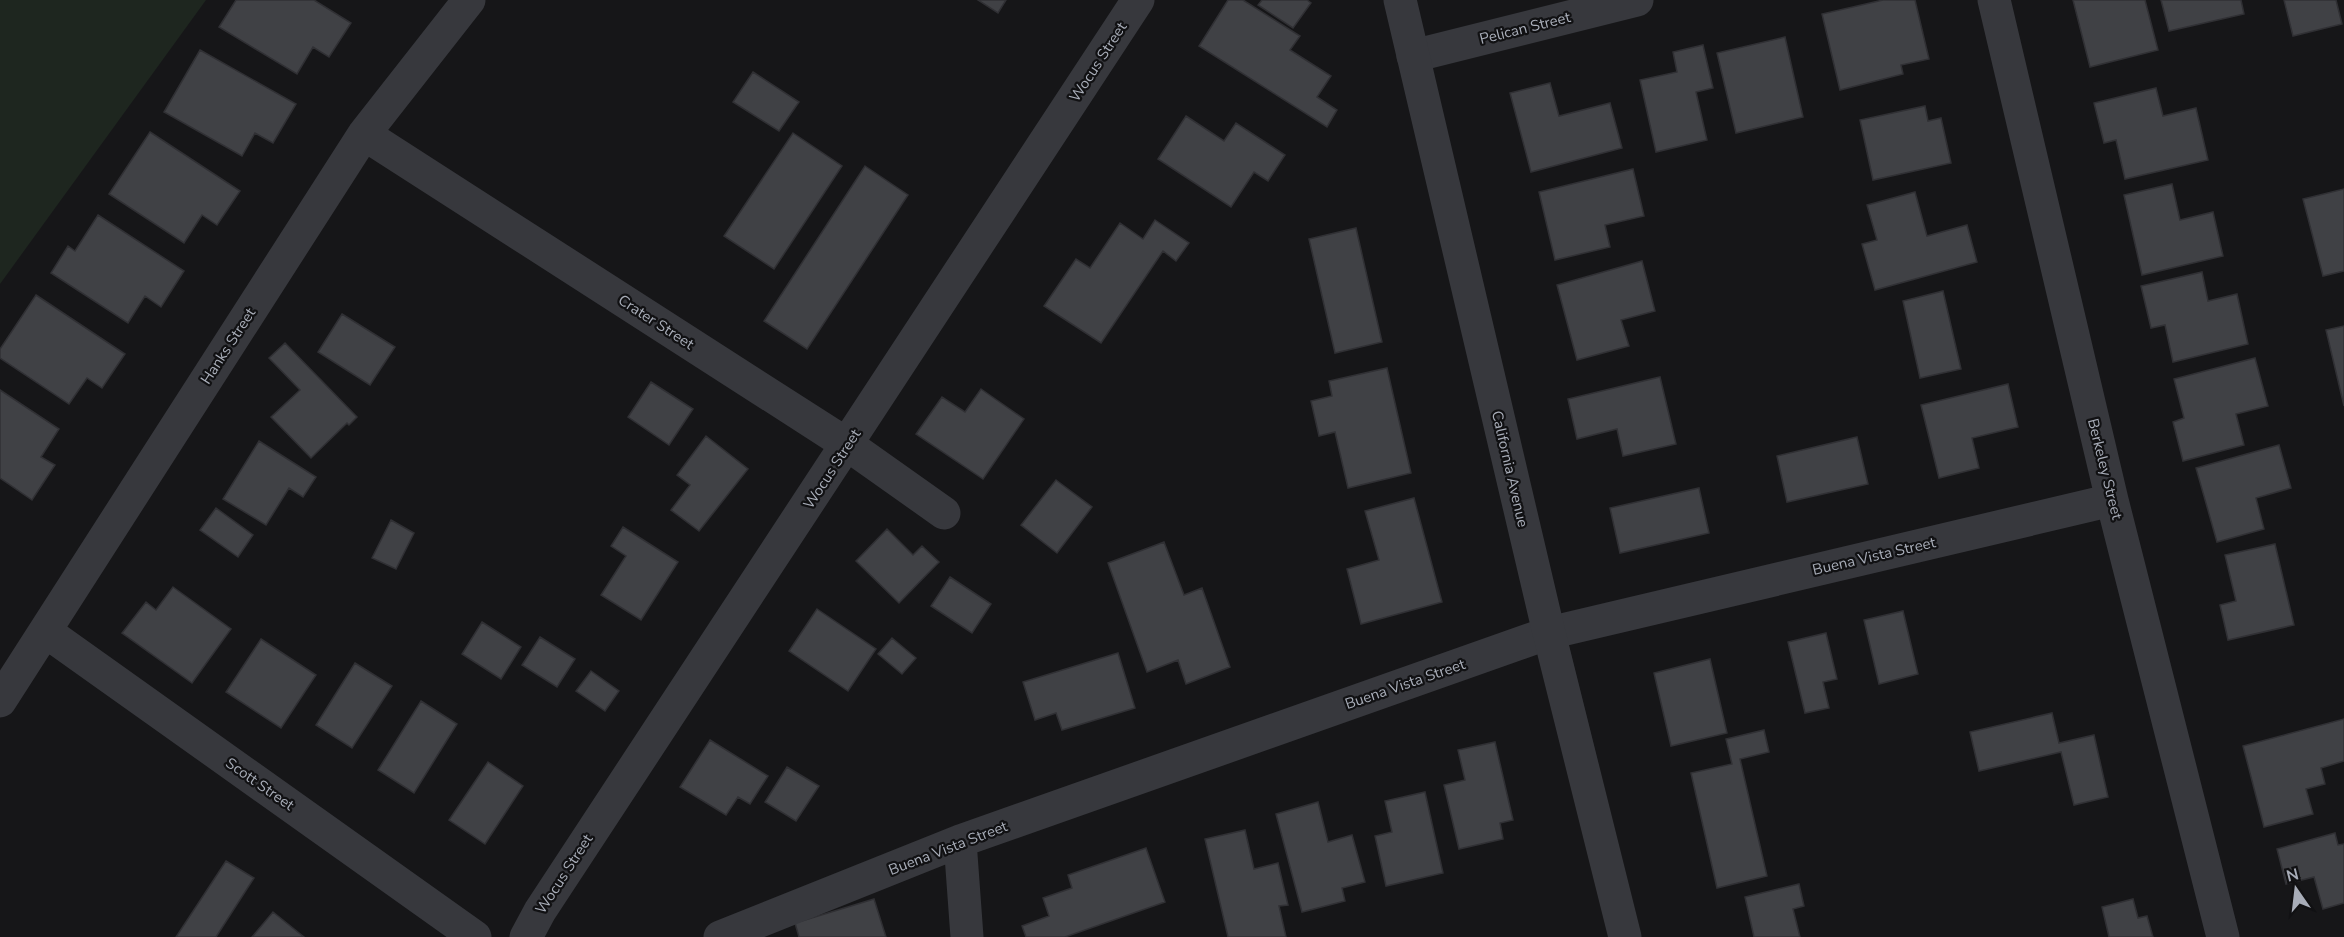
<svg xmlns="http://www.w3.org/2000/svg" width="2344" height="937" viewBox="0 0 2344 937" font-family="'Nunito Sans',sans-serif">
<rect width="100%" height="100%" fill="#161618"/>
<path fill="#1e261f" d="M 0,0 L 206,0 L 0,284 Z"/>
<path fill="#404145" stroke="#303034" stroke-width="1.5" d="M 236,0 L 314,0 L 351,23 L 329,57 L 313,47 L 297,74 L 219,27 Z
M 978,0 L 1006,0 L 998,13 Z
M 1228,0 L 1243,0 L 1300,36 L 1290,50 L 1331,76 L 1317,97 L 1337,110 L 1327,127 L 1199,46 Z
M 1262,0 L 1307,0 L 1311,3 L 1293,28 L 1258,5 Z
M 1883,0 L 1915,0 L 1929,59 L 1901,65 L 1903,74 L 1840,90 L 1822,14 Z
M 2073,0 L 2145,0 L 2158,50 L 2090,67 Z
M 2161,0 L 2241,0 L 2244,14 L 2169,31 Z
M 2284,0 L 2336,0 L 2342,24 L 2293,36 Z
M 1785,37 L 1803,117 L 1736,133 L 1717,53 Z
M 1703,45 L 1713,88 L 1696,92 L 1707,140 L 1656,152 L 1640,80 L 1677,72 L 1673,52 Z
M 200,50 L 296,104 L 273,143 L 255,133 L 242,156 L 164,112 Z
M 753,72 L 799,102 L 779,131 L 733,102 Z
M 1550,83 L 1559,116 L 1610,103 L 1622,148 L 1531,172 L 1510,93 Z
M 2156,88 L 2163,116 L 2196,108 L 2208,160 L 2125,179 L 2116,140 L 2104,143 L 2094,103 Z
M 1925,106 L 1928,121 L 1941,118 L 1951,163 L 1873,180 L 1860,120 Z
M 1186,116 L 1224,141 L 1236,123 L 1285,155 L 1268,181 L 1254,172 L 1231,207 L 1158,159 Z
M 150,132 L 240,191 L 217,225 L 202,215 L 184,243 L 109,194 Z
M 793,133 L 842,166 L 774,269 L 724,236 Z
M 865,166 L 908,195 L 807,349 L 764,321 Z
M 1633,169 L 1644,216 L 1605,225 L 1610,247 L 1555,260 L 1539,192 Z
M 2172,184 L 2180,220 L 2213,212 L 2223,256 L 2142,275 L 2124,195 Z
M 2344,189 L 2344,271 L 2323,276 L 2303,199 Z
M 1915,192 L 1927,236 L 1967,225 L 1977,262 L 1875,290 L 1862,244 L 1877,240 L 1867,205 Z
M 98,215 L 184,271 L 161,307 L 145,296 L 128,323 L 51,273 L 68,246 L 75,251 Z
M 1155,220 L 1189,243 L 1176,261 L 1163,251 L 1101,343 L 1044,306 L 1076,259 L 1090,268 L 1120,223 L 1143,239 Z
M 1356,228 L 1382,342 L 1335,353 L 1309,239 Z
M 1642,261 L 1655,311 L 1621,320 L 1629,346 L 1577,360 L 1557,285 Z
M 2202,272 L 2208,301 L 2237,294 L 2248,344 L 2173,362 L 2165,325 L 2151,328 L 2141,286 Z
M 1943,291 L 1961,369 L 1920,378 L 1903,301 Z
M 36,295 L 125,354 L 102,388 L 87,378 L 69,404 L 0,358 L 0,349 Z
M 342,314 L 395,347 L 370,385 L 318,352 Z
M 2344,326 L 2344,406 L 2326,330 Z
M 285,343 L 357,417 L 349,425 L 347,423 L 311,458 L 271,417 L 300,390 L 269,358 Z
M 2255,358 L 2268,406 L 2236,414 L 2244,445 L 2183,461 L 2173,422 L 2184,418 L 2174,379 Z
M 1387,368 L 1411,473 L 1348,488 L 1335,432 L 1319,436 L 1311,401 L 1332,396 L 1329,381 Z
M 1660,377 L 1676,444 L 1623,456 L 1617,429 L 1577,439 L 1568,399 Z
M 651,382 L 693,409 L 669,445 L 628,417 Z
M 2008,384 L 2018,427 L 1972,438 L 1979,468 L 1939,478 L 1921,405 Z
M 981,389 L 1024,419 L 983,479 L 916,434 L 942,397 L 965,412 Z
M 0,390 L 59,429 L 41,457 L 55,465 L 32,500 L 0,478 Z
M 706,436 L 748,469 L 699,531 L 671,510 L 690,485 L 677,475 Z
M 1857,437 L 1868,484 L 1787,502 L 1777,456 Z
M 259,441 L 316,477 L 303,497 L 289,488 L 266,525 L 223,499 Z
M 2279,445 L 2291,488 L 2256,498 L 2264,529 L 2217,542 L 2196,468 Z
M 1056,480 L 1092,507 L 1057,553 L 1021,525 Z
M 1699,488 L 1709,533 L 1620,553 L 1610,508 Z
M 1414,498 L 1442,602 L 1361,624 L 1347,569 L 1379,560 L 1365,511 Z
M 216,508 L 253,535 L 238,557 L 200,530 Z
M 391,520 L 414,533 L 396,569 L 372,558 Z
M 623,527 L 678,562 L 641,620 L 601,595 L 626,556 L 611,546 Z
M 887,529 L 913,555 L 922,546 L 939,562 L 899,603 L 856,561 Z
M 1164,542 L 1184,595 L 1202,588 L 1230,667 L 1186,684 L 1178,660 L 1147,672 L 1108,563 Z
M 2275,544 L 2294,625 L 2228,640 L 2220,605 L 2236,601 L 2225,555 Z
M 950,577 L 991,604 L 972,633 L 931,606 Z
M 173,587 L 231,629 L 192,683 L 122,633 L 146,602 L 156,610 Z
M 817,609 L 876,649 L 848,691 L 789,651 Z
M 1903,611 L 1918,674 L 1879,684 L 1864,620 Z
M 482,622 L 521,647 L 501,679 L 462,654 Z
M 1826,633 L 1837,679 L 1823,682 L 1829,708 L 1805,713 L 1788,642 Z
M 540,637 L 575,659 L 557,687 L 522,665 Z
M 892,638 L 916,658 L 902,674 L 878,654 Z
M 261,639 L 316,675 L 281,728 L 226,692 Z
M 1118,653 L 1135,708 L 1062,730 L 1056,713 L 1035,720 L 1023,682 Z
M 1710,659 L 1727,733 L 1671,746 L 1654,673 Z
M 355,663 L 392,686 L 352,748 L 316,725 Z
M 591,671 L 619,691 L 605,711 L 576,691 Z
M 421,701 L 457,724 L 414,793 L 378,770 Z
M 2052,713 L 2059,743 L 2094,735 L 2108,797 L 2074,805 L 2061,752 L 1979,771 L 1970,732 Z
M 2344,719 L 2344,761 L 2321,768 L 2325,784 L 2306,789 L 2313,814 L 2264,827 L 2243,746 Z
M 1764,730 L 1769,752 L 1740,759 L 1767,876 L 1717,888 L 1691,773 L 1732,764 L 1726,739 Z
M 710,740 L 768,776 L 750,804 L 738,797 L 726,815 L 680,787 Z
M 1495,742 L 1513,820 L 1500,823 L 1503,839 L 1459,849 L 1444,785 L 1465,780 L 1458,750 Z
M 488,762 L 523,786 L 485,844 L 449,820 Z
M 787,767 L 819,786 L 796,821 L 765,802 Z
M 1425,792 L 1443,873 L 1386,886 L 1375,836 L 1392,832 L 1385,801 Z
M 1318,802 L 1328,842 L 1352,835 L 1365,882 L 1342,888 L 1345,901 L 1302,912 L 1276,814 Z
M 1245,830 L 1254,869 L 1278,863 L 1288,905 L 1279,906 L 1286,937 L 1228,937 L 1205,839 Z
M 2335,833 L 2338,845 L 2344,844 L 2344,903 L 2323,909 L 2314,877 L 2286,884 L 2277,849 Z
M 1146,848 L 1165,902 L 1065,937 L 1026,937 L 1022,926 L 1049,916 L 1043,898 L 1072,888 L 1068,875 Z
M 226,861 L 254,878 L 216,937 L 176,937 Z
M 1799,884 L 1804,906 L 1793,909 L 1800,937 L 1754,937 L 1745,897 Z
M 874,899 L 886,937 L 799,937 L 795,923 Z
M 2133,899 L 2138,918 L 2147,916 L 2153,937 L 2109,937 L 2102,907 Z
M 273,912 L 304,937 L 252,937 Z"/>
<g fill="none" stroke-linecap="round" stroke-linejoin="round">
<path stroke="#37383d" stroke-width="33" d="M 1994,0 L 2112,500 L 2223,937
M 1413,56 L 1637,0
M 364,134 L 848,445 L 944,513
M 45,631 L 475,937
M 0,701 L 364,134 L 469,0
M 960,841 L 967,937
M 526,937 L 540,911 L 1138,0
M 720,937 L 960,841 L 1549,633 L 2112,500"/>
<path stroke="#37383d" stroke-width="33" d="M 1400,0 L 1549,633 L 1625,937"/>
</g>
<g text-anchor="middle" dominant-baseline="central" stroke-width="4.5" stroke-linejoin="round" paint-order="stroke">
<g font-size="15" fill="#a8adb8" stroke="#111113">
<text transform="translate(1525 28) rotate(-14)">Pelican Street</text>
<text transform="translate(1098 62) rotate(-57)">Wocus Street</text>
<text transform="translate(656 322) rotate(33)">Crater Street</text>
<text transform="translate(228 346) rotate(-57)">Hanks Street</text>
<text transform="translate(832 469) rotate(-57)">Wocus Street</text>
<text transform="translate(1510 469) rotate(77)">California Avenue</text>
<text transform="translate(2105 469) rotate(76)">Berkeley Street</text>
<text transform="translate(1874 556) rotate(-13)">Buena Vista Street</text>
<text transform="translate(1405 684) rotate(-19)">Buena Vista Street</text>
<text transform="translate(260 784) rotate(35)">Scott Street</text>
<text transform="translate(948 848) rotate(-21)">Buena Vista Street</text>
<text transform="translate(564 874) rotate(-57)">Wocus Street</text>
</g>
</g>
<g transform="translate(2296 889) rotate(346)" stroke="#111113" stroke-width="4.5" paint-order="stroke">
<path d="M0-4.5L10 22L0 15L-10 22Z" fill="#a8adb8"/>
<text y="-9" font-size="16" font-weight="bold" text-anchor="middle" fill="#a8adb8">N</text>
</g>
</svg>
